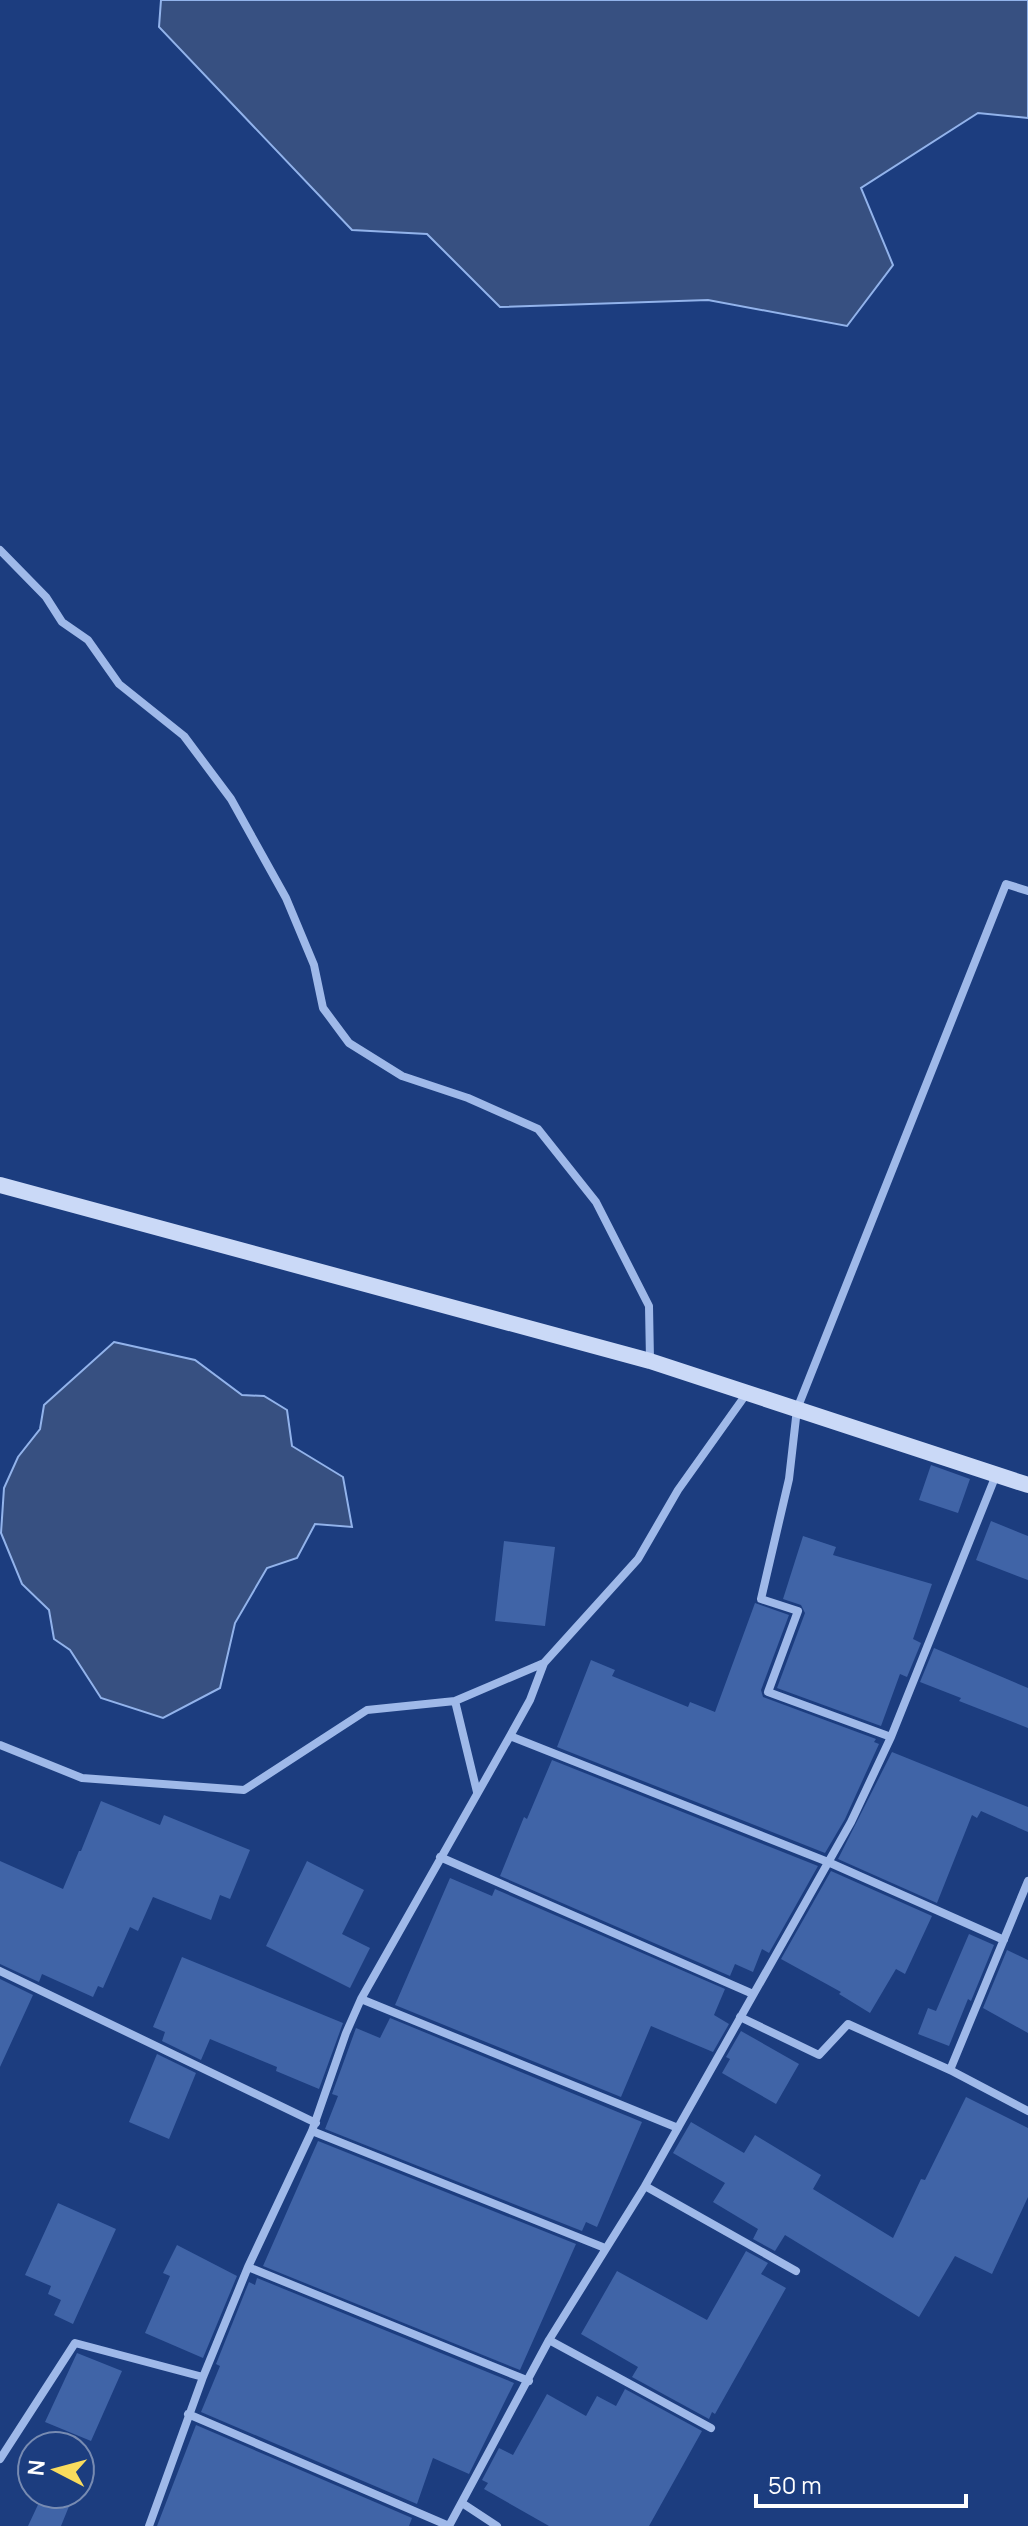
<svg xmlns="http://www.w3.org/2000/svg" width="1028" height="2526" viewBox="0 0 1028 2526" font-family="Manrope,sans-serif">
<rect width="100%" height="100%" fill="#1c3d7f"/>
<path fill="#375081" stroke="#92b3eb" stroke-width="2" d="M 161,0 L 1028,0 L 1028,118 L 978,113 L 861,188 L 893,265 L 847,326 L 708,300 L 500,307 L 427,234 L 352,230 L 159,27 Z
M 114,1342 L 195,1360 L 242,1395 L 264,1396 L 287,1410 L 292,1446 L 343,1477 L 352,1527 L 315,1524 L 297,1558 L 267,1568 L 235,1623 L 220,1688 L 163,1718 L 101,1698 L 70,1650 L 54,1639 L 49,1610 L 22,1584 L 1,1533 L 4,1488 L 18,1457 L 40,1429 L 44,1405 Z"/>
<path fill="#4064a7" d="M 931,1465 L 970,1479 L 958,1513 L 919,1500 Z
M 991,1521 L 1028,1536 L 1028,1580 L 976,1560 Z
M 803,1536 L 836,1547 L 833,1555 L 932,1584 L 913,1639 L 921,1643 L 907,1677 L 900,1674 L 881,1726 L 777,1688 L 805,1613 L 801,1605 L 783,1599 Z
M 504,1541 L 555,1547 L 545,1626 L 495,1621 Z
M 755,1603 L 789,1615 L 761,1690 L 763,1697 L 876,1739 L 874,1742 L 879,1744 L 845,1819 L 825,1853 L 557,1747 L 591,1660 L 615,1670 L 612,1676 L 688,1707 L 690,1702 L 715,1712 Z
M 934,1648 L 1028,1688 L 1028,1728 L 959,1701 L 961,1698 L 920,1682 Z
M 892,1752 L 1028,1807 L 1028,1832 L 981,1811 L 977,1818 L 972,1815 L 937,1903 L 838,1859 Z
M 552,1760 L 818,1866 L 769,1953 L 762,1949 L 753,1972 L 735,1964 L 730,1976 L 500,1876 L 524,1817 L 527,1819 Z
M 101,1801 L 160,1825 L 164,1815 L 250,1850 L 230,1899 L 220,1895 L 211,1920 L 153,1897 L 138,1931 L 130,1927 L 103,1988 L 98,1986 L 93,1997 L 42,1974 L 39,1982 L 0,1964 L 0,1861 L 63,1889 L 79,1851 L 81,1851 Z
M 307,1861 L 364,1890 L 342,1934 L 370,1948 L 350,1988 L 266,1946 Z
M 831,1871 L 932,1916 L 905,1974 L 896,1969 L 870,2013 L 839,1994 L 841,1992 L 781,1959 Z
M 450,1878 L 492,1896 L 495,1889 L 725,1989 L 714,2015 L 729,2024 L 713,2052 L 651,2026 L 621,2097 L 395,2005 Z
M 969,1934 L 994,1945 L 971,2001 L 968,1999 L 949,2046 L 918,2034 L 928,2008 L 936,2011 Z
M 1007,1950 L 1028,1960 L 1028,2033 L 983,2008 Z
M 182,1957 L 343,2023 L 319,2089 L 276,2071 L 277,2067 L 210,2039 L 201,2060 L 162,2041 L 165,2032 L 153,2027 Z
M 0,1979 L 33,1995 L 0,2067 Z
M 390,2018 L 642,2122 L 597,2227 L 586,2222 L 582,2231 L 325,2129 L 338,2096 L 332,2094 L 356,2028 L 380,2038 Z
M 741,2031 L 799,2064 L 776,2104 L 722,2073 L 730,2059 L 726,2057 Z
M 157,2054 L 196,2073 L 169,2139 L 129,2122 Z
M 966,2097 L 1028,2128 L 1028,2197 L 992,2274 L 955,2256 L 919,2317 L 785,2235 L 775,2251 L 753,2239 L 758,2229 L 713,2202 L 725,2183 L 673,2153 L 691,2122 L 744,2153 L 755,2135 L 821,2175 L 813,2189 L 893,2238 L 921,2179 L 925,2180 Z
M 318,2141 L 576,2244 L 520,2370 L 263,2266 Z
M 58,2203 L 116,2229 L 73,2324 L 54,2315 L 61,2300 L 48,2294 L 51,2286 L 25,2275 Z
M 177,2245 L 237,2276 L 203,2358 L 145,2333 L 170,2276 L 163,2273 Z
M 746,2251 L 768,2263 L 761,2274 L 786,2288 L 715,2414 L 712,2412 L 709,2419 L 632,2377 L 638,2367 L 581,2334 L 617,2271 L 707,2320 Z
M 257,2278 L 514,2383 L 469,2474 L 433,2458 L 417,2504 L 201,2412 L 220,2366 L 216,2364 L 249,2282 L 255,2285 Z
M 77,2353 L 122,2371 L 91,2441 L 45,2422 Z
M 625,2389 L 702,2431 L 649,2526 L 549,2526 L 484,2489 L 488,2483 L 482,2480 L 499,2448 L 513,2455 L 547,2394 L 586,2416 L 597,2396 L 616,2406 Z
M 196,2425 L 412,2518 L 409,2526 L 157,2526 Z
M 43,2494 L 74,2494 L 61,2526 L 28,2526 Z"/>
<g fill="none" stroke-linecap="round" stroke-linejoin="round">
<path stroke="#9fb9e9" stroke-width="8" d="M 0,550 L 46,597 L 62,622 L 88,640 L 119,684 L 184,736 L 231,799 L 286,898 L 314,965 L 323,1008 L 349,1043 L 402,1076 L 468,1098 L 538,1129 L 596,1202 L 649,1306 L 650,1360
M 455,1701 L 477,1792
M 510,1736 L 828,1862 L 1004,1940
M 891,1737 L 768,1692 L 798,1611 L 761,1599 L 789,1479 L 797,1409 L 1006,884 L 1028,891
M 0,1745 L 82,1778 L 244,1790 L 367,1710 L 455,1701 L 544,1663
M 440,1857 L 753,1994
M 1028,1881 L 950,2070 L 1028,2111
M 0,1971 L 316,2123
M 361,1999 L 678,2128
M 740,2017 L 819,2055 L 848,2024 L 950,2070
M 312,2131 L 605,2248
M 645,2186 L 796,2271
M 248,2267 L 529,2381
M 549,2340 L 711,2428
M 188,2414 L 449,2526 L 549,2340 L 645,2186 L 851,1822 L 891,1737 L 996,1475
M 0,2459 L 75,2343 L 203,2377
M 462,2503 L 497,2526
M 149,2526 L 203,2377 L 248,2267 L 312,2131 L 346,2033 L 361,1999 L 510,1736 L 530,1700 L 544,1663 L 638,1559 L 678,1490 L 747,1393"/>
<path stroke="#cad9f7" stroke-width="16" d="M 0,1185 L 650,1361 L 1028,1485"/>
</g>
<g transform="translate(56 2470) rotate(276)"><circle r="38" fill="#1c3d7f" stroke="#778bb2" stroke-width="2"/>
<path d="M0-6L14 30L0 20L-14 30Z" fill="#f9dc5d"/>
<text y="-12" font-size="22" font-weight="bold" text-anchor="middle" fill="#ffffff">N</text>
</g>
<path d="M756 2494v12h210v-12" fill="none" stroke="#ffffff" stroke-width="4"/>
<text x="768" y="2494" font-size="24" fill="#ffffff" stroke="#1c3d7f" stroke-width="6" paint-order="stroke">50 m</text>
</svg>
